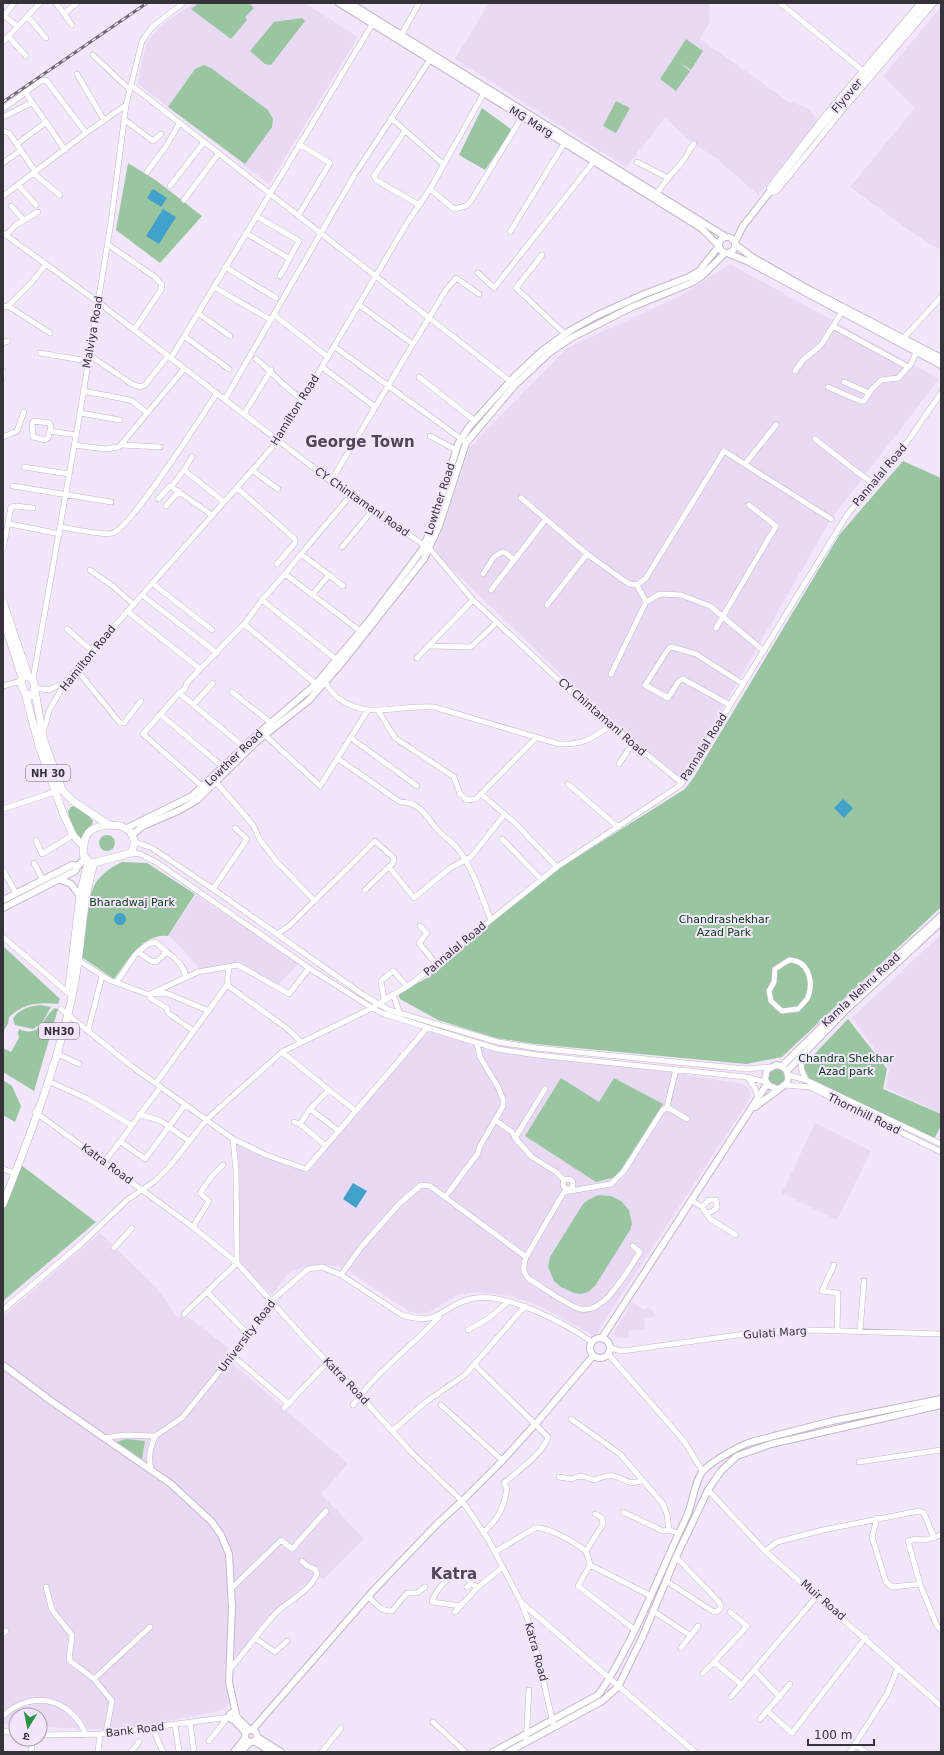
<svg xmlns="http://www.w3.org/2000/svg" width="944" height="1755" viewBox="0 0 944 1755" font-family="'DejaVu Sans','Noto Sans Devanagari',sans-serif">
<rect width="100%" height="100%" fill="#f2e6fa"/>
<path fill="#e9daf4" d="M 194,3 L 305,3 L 358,37 L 269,184 L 138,84 L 146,43 L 154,33 L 166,22 Z
M 489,3 L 709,3 L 710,21 L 700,39 L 789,102 L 800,105 L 809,110 L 820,121 L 758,195 L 716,158 L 694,144 L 665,118 L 626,167 L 455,59 Z
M 941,7 L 941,250 L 917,236 L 850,187 L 915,108 L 883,76 Z
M 730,264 L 939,379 L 831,519 L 678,786 L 434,552 L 470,447 L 567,348 L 682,295 Z
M 196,895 L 299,963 L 275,989 L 239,964 L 202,971 L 169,935 Z
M 941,934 L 941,1113 L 886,1088 L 889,1069 L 852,1018 Z
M 427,1023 L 497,1044 L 743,1084 L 749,1088 L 751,1097 L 603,1323 L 598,1333 L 592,1335 L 538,1305 L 510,1296 L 477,1292 L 457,1295 L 432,1311 L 421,1314 L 410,1312 L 342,1267 L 325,1265 L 307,1266 L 289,1273 L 272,1295 L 238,1262 L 233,1140 L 307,1170 L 310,1170 L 326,1146 Z
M 815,1123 L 871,1151 L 837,1220 L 782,1193 Z
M 100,1233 L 155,1286 L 178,1318 L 184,1314 L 229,1348 L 224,1356 L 348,1464 L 321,1494 L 364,1539 L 324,1579 L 316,1575 L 287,1600 L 245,1650 L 224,1665 L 225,1682 L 229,1691 L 231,1703 L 220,1711 L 120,1730 L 40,1727 L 40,1715 L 16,1715 L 16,1725 L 3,1724 L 3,1316 Z
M 632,1302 L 645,1310 L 648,1307 L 656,1314 L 655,1317 L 644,1318 L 645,1329 L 628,1331 L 629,1337 L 616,1338 L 613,1333 Z"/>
<path fill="#99c5a0" d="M 199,3 L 249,3 L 254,8 L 245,17 L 247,20 L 231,39 L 191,9 Z
M 302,18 L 305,21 L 271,65 L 265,64 L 250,51 L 274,22 Z
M 686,39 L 703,51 L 691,70 L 679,62 L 690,71 L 676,91 L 660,79 Z
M 204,65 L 211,68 L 268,110 L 273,119 L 272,127 L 245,164 L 168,107 L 195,69 Z
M 616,101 L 630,108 L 616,133 L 603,126 Z
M 482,108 L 512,130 L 485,170 L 459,155 Z
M 128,163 L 157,181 L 202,216 L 160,263 L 116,230 Z
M 903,461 L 941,478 L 941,907 L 782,1057 L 746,1064 L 535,1044 L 496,1038 L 438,1020 L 400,999 L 398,994 L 427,978 L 547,876 L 685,789 L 694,777 L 840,534 Z
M 74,806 L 87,814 L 93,821 L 91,827 L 81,838 L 77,837 L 71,827 L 68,811 L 71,807 Z
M99 843a8 8 0 1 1 16 0a8 8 0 1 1-16 0Z
M 122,862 L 147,863 L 195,894 L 168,936 C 142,933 127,962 114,979 L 80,956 C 83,939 87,893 97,881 C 104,872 112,867 122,862 Z
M 3,946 L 60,999 L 58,1004 C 38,1002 24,1003 9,1017 L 8,1024 L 3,1032 Z
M 40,1005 L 51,1007 L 42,1023 L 33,1029 L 15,1025 L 13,1019 C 18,1010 29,1006 40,1005 Z
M 55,1008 L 58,1009 L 34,1091 L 3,1072 L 3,1048 L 11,1052 L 19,1038 L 18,1032 L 19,1029 C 42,1039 42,1017 55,1008 Z
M 848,1019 L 887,1069 L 883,1089 L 941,1114 L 941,1126 L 934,1139 L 809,1078 L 803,1066 Z
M768 1078a9 9 0 1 1 18 0a9 9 0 1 1-18 0Z
M 561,1078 L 599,1102 L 614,1078 L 663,1104 L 616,1177 L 596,1182 L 525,1136 Z
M 3,1080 L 12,1086 L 21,1106 L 15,1122 L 3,1115 Z
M 21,1165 L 96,1222 L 3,1301 L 3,1207 Z
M 598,1195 L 611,1196 L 621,1201 L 629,1210 L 632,1224 L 630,1230 L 595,1286 L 588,1292 L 581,1294 L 574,1293 L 561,1287 L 554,1281 L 548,1267 L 550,1257 L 583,1204 L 588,1200 Z
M 126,1439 L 145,1441 L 142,1459 L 116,1442 Z"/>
<path fill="#42a1ca" d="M 153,189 L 167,198 L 161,207 L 147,198 Z
M 163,209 L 176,217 L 159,244 L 146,236 Z
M 843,799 L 853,808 L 844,818 L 834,808 Z
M114 919a6 6 0 1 1 12 0a6 6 0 1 1-12 0Z
M 353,1183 L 367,1191 L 356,1208 L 343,1199 Z"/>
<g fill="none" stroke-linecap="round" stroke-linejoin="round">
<g stroke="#c2b6c9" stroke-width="6">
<path id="minor" d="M 56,3 L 72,25
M 780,3 L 863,71
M 920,3 L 827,113 L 769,188 L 770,192 L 776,192 L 841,112 L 934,3
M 65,13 L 77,3
M 3,15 L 17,26
M 27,16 L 46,38
M 3,17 L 14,3
M 402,34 L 419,3
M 8,36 L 26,56
M 3,42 L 40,3
M 93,55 L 130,90
M 77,74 L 104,120
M 131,85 L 510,381
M 25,92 L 65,150
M 4,108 L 41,81 L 46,80 L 86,133
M 5,116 L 31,103
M 391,118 L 443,164
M 125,120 L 153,141 L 161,134
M 3,131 L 9,133 L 35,171
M 405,131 L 374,176 L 376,180 L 419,205
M 17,144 L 45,123
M 637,162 L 668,178
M 3,163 L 21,150
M 147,172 L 167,145 L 179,124
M 33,173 L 60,195
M 18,185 L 36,205
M 170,186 L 204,142
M 430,189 L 454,209 L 466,206 L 471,201 L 522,117
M 656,194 C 664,183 673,172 682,162 C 688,156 688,149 694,144
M 3,196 L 86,133 L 126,105
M 184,200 L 219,153
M 11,206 L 24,220
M 256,216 L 299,241 L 280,276
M 298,216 L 330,163 L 299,144
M 510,232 L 565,142
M 3,233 L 98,302 L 349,495 L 430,549 L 473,600 L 579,699 L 682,783
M 246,233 L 290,259
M 6,235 L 16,225 L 38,212
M 107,244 L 155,277 L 162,285 L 161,290 L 134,330
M 542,255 L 516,288 L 565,334
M 225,267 L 276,298
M 478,273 L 494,288 L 594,161
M 214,287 L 271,320
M 8,306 L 32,282 L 46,264
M 3,307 L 8,306 L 50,333
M 198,313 L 230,336
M 274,315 L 328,357
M 833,326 L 908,367
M 184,336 L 229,369
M 901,341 L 941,297
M 3,343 L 8,341
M 413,344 L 446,290 L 456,278 L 479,294
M 335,347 L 464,441
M 40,353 L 88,361
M 89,355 L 132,384 L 140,387 L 145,385 L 168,356
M 171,358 L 373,23
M 256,359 C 273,372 284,388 302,399
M 322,367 L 375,407
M 3,371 L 3,378
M 795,371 L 803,360 L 821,345 L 842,312
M 419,377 L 475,421
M 844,382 L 869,393
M 828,387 L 860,401 L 864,401 L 872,389 L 881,380 L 898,378 L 911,364 L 917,351
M 83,391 L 125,399 L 132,401 L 146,412
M 225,399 L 355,174 L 431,58
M 80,413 L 120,420
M 244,414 L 271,370
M 34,421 L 49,423 L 51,426 L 48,438 L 45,440 L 33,437 L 32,424 Z
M 50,431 L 76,435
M 430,436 L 456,450
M 3,437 L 17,431 L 24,412
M 815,439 L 873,484
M 74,445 L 105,449 L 119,447 L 184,369
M 122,445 L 160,447
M 745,464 L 776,425
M 24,467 L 69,474
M 184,470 L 192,457
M 252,470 L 278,489
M 331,481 L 413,344 L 359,305
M 13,486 L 111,502
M 172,486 L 184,470 L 224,502
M 237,488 L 295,539 L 295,543 L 277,564
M 521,498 L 587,554 L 629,584 L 637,585 L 646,578 L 724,451 L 831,519
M 158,499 L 170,486 L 212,515
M 166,506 L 179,491
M 10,524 L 60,534
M 61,527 C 73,529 104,536 113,533 C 131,528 202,415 217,393
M 342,547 L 372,511
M 3,549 L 11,507 L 16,506 L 33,508
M 301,554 L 350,496
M 90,570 L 114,587 L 133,604
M 285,574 L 301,554 L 329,575 L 312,595
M 483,574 L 494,557 L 502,552 L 506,553 L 514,560
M 329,575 L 343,586
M 152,583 L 212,630
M 491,590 L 546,519
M 142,595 L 217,653
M 262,600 L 285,574 L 363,633
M 646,602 L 660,594 L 681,595 L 710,606 L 764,651
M 547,605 L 587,554
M 127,611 L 200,669
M 245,623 L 262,600 L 337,660
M 716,628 L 776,526 L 749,505
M 67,629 L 92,651
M 430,646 L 471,647 L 497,622
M 417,658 L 473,600
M 76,669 L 120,723 L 124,723 L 141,701
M 611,674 L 646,602 L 637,585
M 33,679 L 80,413 L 111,222 L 126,105 L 142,41 L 152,27 L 183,3
M 325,683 C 329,687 332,693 337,697 C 366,721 401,704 434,707 L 559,744 C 583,745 591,739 610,726
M 3,686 L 21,681
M 35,688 L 49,690 L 65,682
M 232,692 L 271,723
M 179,693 L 244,747
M 193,705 L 213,683
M 730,705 L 683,679 L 679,681 L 668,698 L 645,685 L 669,648 L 672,647 L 696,654 L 743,684
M 379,712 L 395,738 L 454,777 L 460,794 L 467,800 L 476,799 L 536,738
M 160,714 L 223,767
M 44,730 L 49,711 L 66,681 L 278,441 L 407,223 L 430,189 L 484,93
M 265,735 L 320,786 L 368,710
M 351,738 L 417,786
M 337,758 L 400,802 C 419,802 425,814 436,828 C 442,836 452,841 458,849 C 474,870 481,896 491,920
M 619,764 L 632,744
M 216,782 L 253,825 L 260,840 L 277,862 L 315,901
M 568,784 L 618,827
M 203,787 L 143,734 L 179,693 L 184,690 L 187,683 L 200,669 L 244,624 L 316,684
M 481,794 L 515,823 L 557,867
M 3,809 L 55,792
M 502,839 L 541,879
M 36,840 L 42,854 L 73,835
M 135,842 L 152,848 L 213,889 L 365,996 L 389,1010 L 498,1042 L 536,1048 L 746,1069 L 770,1067
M 131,853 L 140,854 L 156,862 L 309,968 L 372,1008 L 384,1014 L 497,1049 L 537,1055 L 746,1077 L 766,1082
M 34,863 L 43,880
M 390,868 L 414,898 L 450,868 L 471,857 L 505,814
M 3,870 L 16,893
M 213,889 L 247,839 L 235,828
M 420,926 L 427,933 L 419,943 L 436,964
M 277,934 L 289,926 L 375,841 L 394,858 L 393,863 L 365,890
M 3,937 L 72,996
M 138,952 L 148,944 L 155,942 L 167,952
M 78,960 L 109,980 L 150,995 L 150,998 L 167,1008 L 168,1013 L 194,1031
M 789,960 C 808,960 814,981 808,997 C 806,1001 801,1006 798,1009 L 782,1011 L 771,1001 L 769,991 L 774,982 L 775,969 Z
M 116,983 L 135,955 L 138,952 L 151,961 L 156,962 L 167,952 C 176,960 184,965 186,977
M 227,985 L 289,1030 L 301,1042
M 150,994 L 198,972 L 238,965 L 289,994 L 309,968
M 151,994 L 166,993 L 209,1011
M 393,994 L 400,1014
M 384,999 L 381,981 L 393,971 L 407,986
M 61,1009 L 130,1065 L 233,1139 L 266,1155 L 306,1169 L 427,1028
M 88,1031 L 102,976
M 477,1044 L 480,1057 L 498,1087 L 503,1099 L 503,1106 L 495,1120 L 512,1132 L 515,1138
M 282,1052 L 329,1090
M 56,1053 L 79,1064
M 800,1056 L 802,1071 L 806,1080
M 788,1075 L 806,1080 L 941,1144
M 748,1078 L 755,1088 L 758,1098
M 48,1081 L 88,1099 L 131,1125
M 156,1083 L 227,985 L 229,967
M 785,1085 L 810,1087 L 941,1152
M 545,1089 L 515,1138 L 532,1157 L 556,1172 L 564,1180
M 667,1107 L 676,1069
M 310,1109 L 339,1131
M 35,1112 L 193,1227 L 237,1263 L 306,1340 L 366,1402 L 411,1452 L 462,1501 L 488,1539 L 521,1602 L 531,1628 L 554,1727
M 139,1114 L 161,1121 L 189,1141
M 294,1122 L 300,1124 L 310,1109 L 329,1090 L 356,1111
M 300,1124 L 326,1146
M 121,1142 L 145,1159 L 185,1105
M 104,1162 C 124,1138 141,1112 160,1088
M 3,1169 L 11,1172
M563 1184a5 5 0 1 1 10 0a5 5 0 1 1-10 0Z
M 445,1197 L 478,1153 L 479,1148 L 495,1120
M 691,1200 L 702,1207 L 710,1219 L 736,1235
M 702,1207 L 709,1200 L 716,1200 L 717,1208 L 711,1212 L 706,1213
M 193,1227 L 209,1201 L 200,1193 L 212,1176 L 223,1165
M 114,1248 L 132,1228
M 526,1257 L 564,1192 L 611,1184 L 624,1171 L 662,1111 L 667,1107 L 687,1119
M 834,1265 L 822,1291 L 838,1293 L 837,1331
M 341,1275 L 362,1246 L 399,1204 L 421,1185 L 430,1186 L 526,1257 C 523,1266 522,1272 529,1279 C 544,1288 561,1301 577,1308 C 603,1319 628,1269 640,1252 L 633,1246
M 207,1292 L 249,1335
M 3,1310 L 82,1243 L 127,1200 L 155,1181 L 170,1166 L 206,1120 L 282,1052 L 372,1008 L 411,984 L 557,867 L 676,788 L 682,783 L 847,515 L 910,438 L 941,393
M 184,1314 L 237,1263 L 236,1170 L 233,1139
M 468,1330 L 489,1318 L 509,1301
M 860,1331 L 864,1281
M 610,1348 L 622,1351 L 753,1333 L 810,1330 L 941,1334
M 608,1354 L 684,1441 L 703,1472
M 233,1356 L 289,1404
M 475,1365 L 548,1437 C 545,1452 515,1473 504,1483 L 507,1489 C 503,1509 499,1518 483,1533
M 353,1405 C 377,1371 411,1347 439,1317
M 441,1405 L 502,1460
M 284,1408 L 328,1362
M 571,1419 L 620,1454 L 663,1504 L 667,1514 L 669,1530
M 392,1431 L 427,1401 L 465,1375 L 525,1306
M 104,1438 L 124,1435 L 155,1436 L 182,1418 L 249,1335 L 270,1302 L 308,1269 L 322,1267 L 341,1275 L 402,1315 C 440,1327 440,1307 470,1299 C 503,1290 565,1323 592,1342
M 859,1462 L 941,1450
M 151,1470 C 148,1456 150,1449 155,1436
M 559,1477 L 572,1479 C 580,1474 586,1477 594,1480 C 600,1478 606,1475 613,1476 C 627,1478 626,1487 643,1480
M 708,1490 L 765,1551 L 941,1706
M 623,1512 L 663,1531 L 669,1530 L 678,1533
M 877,1518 L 872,1537 L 886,1582 L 892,1587 L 920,1584
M 941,1535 L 926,1540 L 916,1539 L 908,1541 L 920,1584 L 937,1626 L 941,1630
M 586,1551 L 603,1524 L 602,1518 L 595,1514
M 765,1551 L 777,1542 L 823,1530 L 919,1511 L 924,1513 L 934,1538
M 495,1552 L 535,1528 C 546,1526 577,1543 585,1551 C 588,1554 589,1561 590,1565
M 666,1581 L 714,1612 L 718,1611 L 721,1607 L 719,1602 L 676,1557
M 46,1587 L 52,1610 L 72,1635 L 69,1660 L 94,1679 L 112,1701 L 106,1733
M 467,1587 L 472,1583
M 231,1589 L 281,1540 L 292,1549 L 326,1511
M 368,1596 C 375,1603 381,1612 392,1611 L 407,1593 L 417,1593 L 425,1587
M 522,1603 L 695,1752
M 461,1606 L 432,1602 C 435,1590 448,1577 460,1572 L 477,1588
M 653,1611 L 691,1636
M 455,1612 L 477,1588 L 503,1567
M 730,1612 L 747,1626 L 714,1662 L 742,1685
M 635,1630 L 578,1586 L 590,1565 L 651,1596
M 3,1634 L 6,1631
M 255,1638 L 275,1652 L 287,1641
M 681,1648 L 698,1626
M 230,1669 C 245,1652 258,1633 273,1616 C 286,1601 309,1593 317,1574 L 315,1569 L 307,1566 L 302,1561
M 754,1670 L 780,1697
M 703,1673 L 714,1662
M 94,1679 L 150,1627
M 731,1697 L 818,1595
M 767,1711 L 792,1733 L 866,1637
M 3,1716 C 32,1689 71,1698 86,1735
M 760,1719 L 790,1684
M 190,1722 L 194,1752
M 433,1722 L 465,1752
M 175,1724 L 179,1752
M 152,1727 L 163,1752
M 3,1731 L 16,1733
M 40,1735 L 100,1734 L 230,1717
M 209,1741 L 228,1717
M 526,1742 L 529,1690
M 855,1745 L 866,1752
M 31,1752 L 33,1739
M 98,1752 L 100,1734
M 131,1752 L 139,1742
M 322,1752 L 341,1728
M 850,1752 L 887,1694 L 898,1667"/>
</g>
<g stroke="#c2b6c9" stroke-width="8">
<path id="major" d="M 350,3 L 726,237
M719 245a8 8 0 1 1 16 0a8 8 0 1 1-16 0Z
M 735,242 L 743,226 L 811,139 L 927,3
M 736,245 L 752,257 L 810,290 L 941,358
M 727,253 L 747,261 L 941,365
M 127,828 L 192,796 L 260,732 L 316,684 L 368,622 L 422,550 L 433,525 L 458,444 L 469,427 L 515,376 L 543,350 L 571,330 L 596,316 L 642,295 L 689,277 L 699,271 L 719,246 L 701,228 L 339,3
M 132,835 L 143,826 L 180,810 L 197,800 L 256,742 L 308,701 L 341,664 L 424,559 L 439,526 L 466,443 L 515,385 L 549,353 L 571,338 L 632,307 L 691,283 L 702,276 L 725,253
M 59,879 L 71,884 L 80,896
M 3,900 L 72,865 L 78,866
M 3,908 L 75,871 L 78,866 L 85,858
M 782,1066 L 851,998 L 941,916
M 787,1071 L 846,1010 L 941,922
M 755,1107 L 787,1083 C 790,1073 786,1066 776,1065 L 767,1070 L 765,1079 L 768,1085 L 777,1089
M 602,1338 L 767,1084
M590 1348a10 10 0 1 1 20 0a10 10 0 1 1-20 0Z
M 3,1365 L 51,1401 L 171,1484 L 212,1522 L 221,1535 L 229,1554 L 232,1607 L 229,1682 L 236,1714
M229.5 1716a3.5 3.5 0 1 1 7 0a3.5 3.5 0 1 1-7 0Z
M 237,1717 L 250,1730
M 234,1720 L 246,1733
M 252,1730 L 373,1591 L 438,1523 L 462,1501 L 501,1462 L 539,1420 L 593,1356
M245 1736a6 6 0 1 1 12 0a6 6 0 1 1-12 0Z
M 257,1737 L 281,1752
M 254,1741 L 271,1752
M 234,1752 L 245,1738
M 241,1752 L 250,1742
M 493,1752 L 598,1695 C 611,1678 620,1659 630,1640 C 650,1600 667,1558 686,1518 C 693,1504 693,1486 702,1472 C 710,1462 739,1446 751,1442 L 832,1421 L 941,1399
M 508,1752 L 602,1701 L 618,1687 L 642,1638 L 676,1557 L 708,1490 L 721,1471 L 737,1456 L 771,1444 L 941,1405"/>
</g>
<g stroke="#c2b6c9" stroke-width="8">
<path id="highway" d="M 3,602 L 28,675
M 3,618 L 22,678
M 25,675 L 33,679 L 35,690 L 31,696 L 25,693 L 21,684 L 22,678 Z
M 35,690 L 43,738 L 62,790 L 73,801 L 109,825
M 25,693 L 39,746 L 63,813 L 73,835 L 83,846
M 109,825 L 121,826 L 130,831 L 135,842 L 131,853 L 94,863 L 88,861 L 83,855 C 84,834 87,827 109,825 Z
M 69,986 L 80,896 L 88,861
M 3,1204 C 30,1136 56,1068 72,997 C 82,952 81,907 94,863"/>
</g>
<use href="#minor" stroke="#fff" stroke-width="5"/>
<use href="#major" stroke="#fff" stroke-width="6"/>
<use href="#highway" stroke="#fff" stroke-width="7"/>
<g stroke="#706974" stroke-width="3">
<path id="rail" d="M 3,102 L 147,3"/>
</g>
<use href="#rail" stroke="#f2e6fa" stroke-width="1.5" stroke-dasharray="4.5" stroke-linecap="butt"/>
</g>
<g text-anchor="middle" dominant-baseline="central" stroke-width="4" stroke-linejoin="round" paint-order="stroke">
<g fill="#f2e6fa" stroke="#6f6874" stroke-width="1">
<rect x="26" y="765" width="44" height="16" rx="3"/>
<rect x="39" y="1023" width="40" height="16" rx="3"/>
</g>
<g font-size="10" font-weight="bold" fill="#37323a">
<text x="48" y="773">NH 30</text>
<text x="59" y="1031">NH30</text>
</g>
<g font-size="11" fill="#37323a" stroke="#f2e6fa">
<text transform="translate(847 96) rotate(-50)">Flyover</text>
<text transform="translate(531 122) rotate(31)">MG Marg</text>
<text transform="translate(93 332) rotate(-80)">Malviya Road</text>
<text transform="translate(295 410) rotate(-58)">Hamilton Road</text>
<text transform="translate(880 475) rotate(-50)">Pannalal Road</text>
<text transform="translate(440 499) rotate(-72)">Lowther Road</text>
<text transform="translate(362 502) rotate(35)">CY Chintamani Road</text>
<text transform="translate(88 658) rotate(-51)">Hamilton Road</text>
<text transform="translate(602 717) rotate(41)">CY Chintamani Road</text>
<text transform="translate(704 747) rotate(-58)">Pannalal Road</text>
<text transform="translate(234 758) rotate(-44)">Lowther Road</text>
<text transform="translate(455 949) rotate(-40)">Pannalal Road</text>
<text transform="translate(861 990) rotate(-43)">Kamla Nehru Road</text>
<text transform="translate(864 1114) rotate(26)">Thornhill Road</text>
<text transform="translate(107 1164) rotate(36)">Katra Road</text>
<text transform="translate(775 1333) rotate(-4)">Gulati Marg</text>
<text transform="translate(247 1336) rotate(-53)">University Road</text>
<text transform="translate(346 1381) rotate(46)">Katra Road</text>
<text transform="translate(823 1600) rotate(41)">Muir Road</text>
<text transform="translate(536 1652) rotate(75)">Katra Road</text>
<text transform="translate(135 1730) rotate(-7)">Bank Road</text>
</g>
<g font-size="11" fill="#053b17" stroke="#f2e6fa">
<text x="132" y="902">Bharadwaj Park</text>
<text x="724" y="919">Chandrashekhar<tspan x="724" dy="13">Azad Park</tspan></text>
<text x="846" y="1058">Chandra Shekhar<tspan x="846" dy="13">Azad park</tspan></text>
</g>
<g font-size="15" font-weight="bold" fill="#514757" stroke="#f2e6fa">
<text x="360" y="442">George Town</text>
<text x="454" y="1574">Katra</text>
</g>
</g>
<rect width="944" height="1755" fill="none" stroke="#37323a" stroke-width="8"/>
<g transform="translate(28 1727) rotate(190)"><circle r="19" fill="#f2e6fa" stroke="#a79ead"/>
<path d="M0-3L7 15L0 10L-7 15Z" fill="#2d9146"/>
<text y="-6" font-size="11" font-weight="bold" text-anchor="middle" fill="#37323a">उ</text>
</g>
<path d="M808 1739v6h66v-6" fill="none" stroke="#37323a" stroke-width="2"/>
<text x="814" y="1739" font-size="12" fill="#37323a" stroke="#f2e6fa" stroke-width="3" paint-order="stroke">100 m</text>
</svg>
